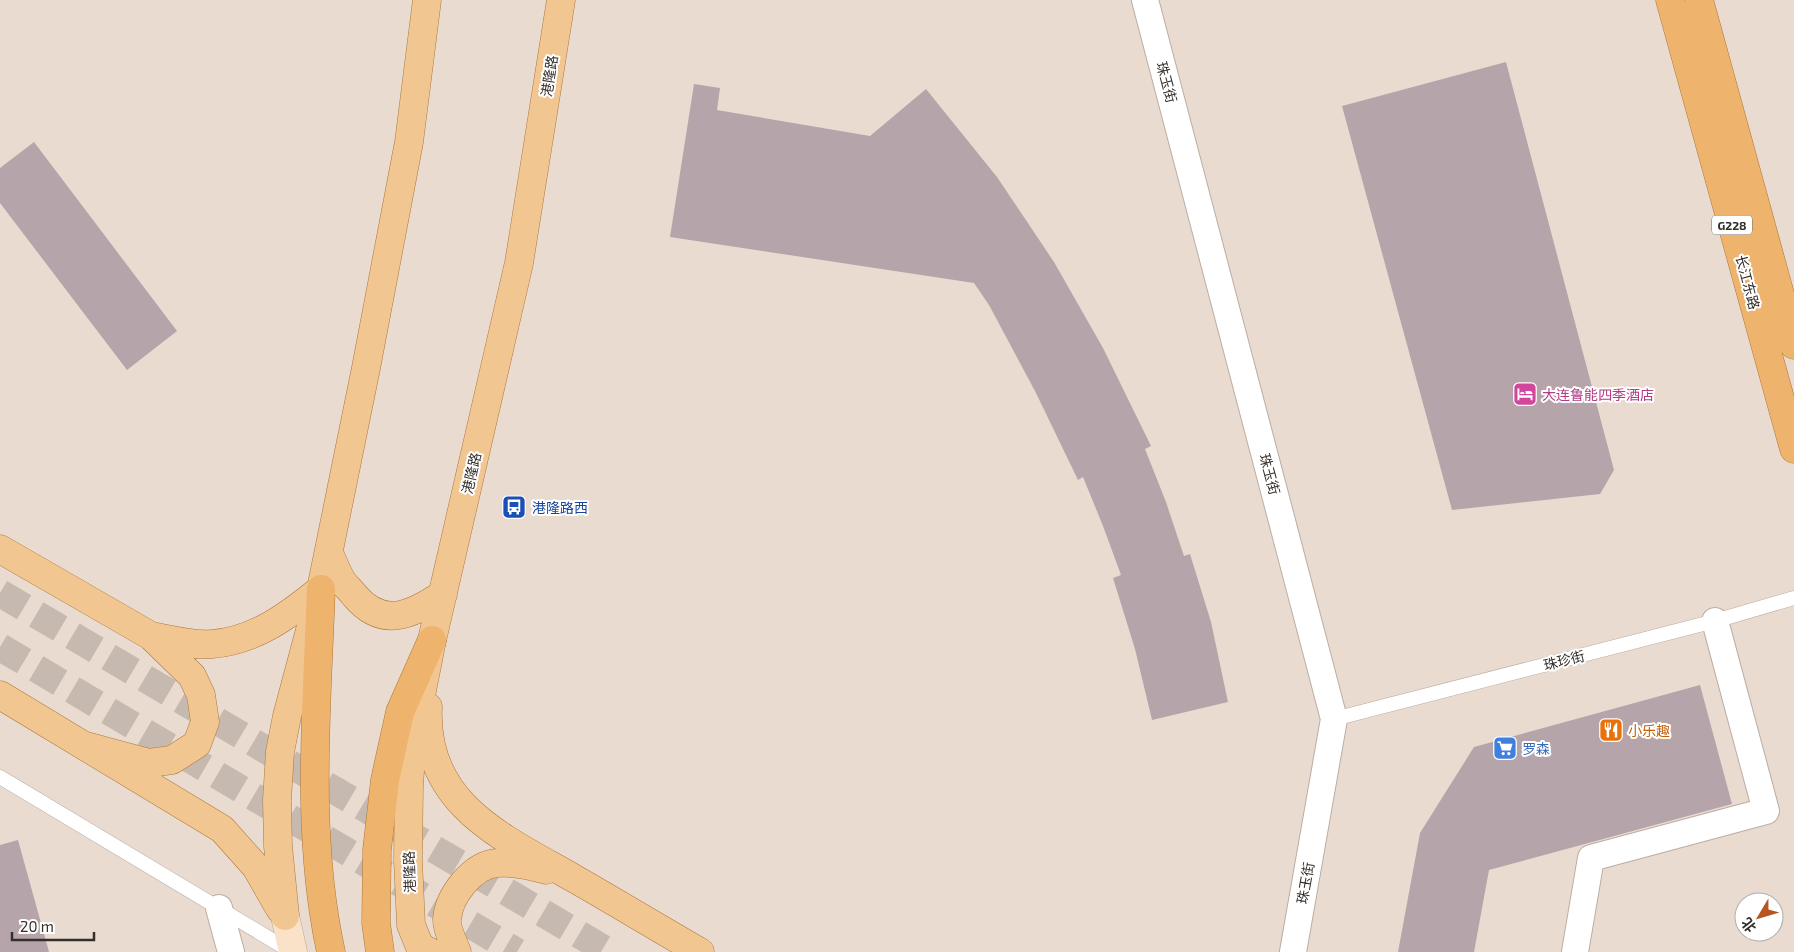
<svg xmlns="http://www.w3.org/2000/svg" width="1794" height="952" viewBox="0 0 1794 952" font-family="'Exo 2','Noto Sans SC',sans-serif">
<rect width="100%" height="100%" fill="#eadbd1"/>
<path fill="#b5a4aa" d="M 1506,62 L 1614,470 L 1600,494 L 1452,510 L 1342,106 Z
M 694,84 L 720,88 L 717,110 L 870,136 L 926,89 L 997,177 L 1054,262 L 1103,348 L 1151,446 L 1145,449 L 1166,502 L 1184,556 L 1190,554 L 1211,622 L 1228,702 L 1152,720 L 1135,649 L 1113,578 L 1121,575 L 1103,526 L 1083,477 L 1078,480 L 1036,393 L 989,305 L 974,283 L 670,237 Z
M 34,142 L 177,331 L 127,370 L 0,203 L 0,168 Z
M 1700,685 L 1732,804 L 1489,870 L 1474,952 L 1398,952 L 1420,833 L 1474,747 Z
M 18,840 L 49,952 L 0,952 L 0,845 Z"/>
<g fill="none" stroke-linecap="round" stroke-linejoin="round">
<path stroke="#c6b9b0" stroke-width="28" stroke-dasharray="28 14" stroke-linecap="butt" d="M 0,593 L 609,952
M 0,647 L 517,952"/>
<g stroke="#bbada3" stroke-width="15">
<path id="service" d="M 1334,719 L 1715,621 L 1794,598
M 0,777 L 292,952"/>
</g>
<g stroke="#bbada3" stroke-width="28">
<path id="minor" d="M 1145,0 L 1334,719 L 1293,952
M 219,908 L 231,952
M 1575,952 L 1591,858 L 1766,811 L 1715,621"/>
</g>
<g stroke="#bbada3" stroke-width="29">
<path id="secondary" d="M 285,916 L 293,952"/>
</g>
<g stroke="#ab783d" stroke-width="29">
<path id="primary" d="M 0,549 L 151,636 L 192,676 L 201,695 L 205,722 L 197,744 L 172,760 L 149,763 L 86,746
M 329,553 C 333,562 337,572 342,581 C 346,586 351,591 355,596 C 383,629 412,615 443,594
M 151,636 C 170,639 193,646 212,644 C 255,641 289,615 321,589
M 0,695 L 222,829 L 256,867 L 280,909
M 428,707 C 423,805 504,838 575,879 C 617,903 658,928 700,952
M 285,916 L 278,846 L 277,800 L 280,752 L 287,716 L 321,589 L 366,368 L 409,142 L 427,0
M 430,952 L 420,947 L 411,925 L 408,860 L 409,786 L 412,741 L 432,640 L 519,263 L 561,0
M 457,952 C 454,945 446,926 447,919 C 449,896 472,865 497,863 C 513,862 530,865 546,870"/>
</g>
<g stroke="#ab783d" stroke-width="29">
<path id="trunk" d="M 1670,0 L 1794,449
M 1699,0 L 1794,345
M 321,589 C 317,709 305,833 331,952
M 380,952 L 376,923 L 377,850 L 385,780 L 400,712 L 432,640"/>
</g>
<use href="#service" stroke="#fff" stroke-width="14"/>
<use href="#minor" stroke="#fff" stroke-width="26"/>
<use href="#secondary" stroke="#f9e2c8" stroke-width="28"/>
<use href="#primary" stroke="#f2c691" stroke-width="28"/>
<use href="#trunk" stroke="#eeb36c" stroke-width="28"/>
</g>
<defs>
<g id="hotel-square" transform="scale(1.25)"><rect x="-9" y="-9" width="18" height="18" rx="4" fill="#d1479c" stroke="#fff"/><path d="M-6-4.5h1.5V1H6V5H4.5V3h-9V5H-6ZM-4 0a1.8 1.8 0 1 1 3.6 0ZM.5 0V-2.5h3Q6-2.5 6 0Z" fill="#fff"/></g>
<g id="bus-square" transform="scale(1.25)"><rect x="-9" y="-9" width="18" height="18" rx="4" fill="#1a4fb4" stroke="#fff"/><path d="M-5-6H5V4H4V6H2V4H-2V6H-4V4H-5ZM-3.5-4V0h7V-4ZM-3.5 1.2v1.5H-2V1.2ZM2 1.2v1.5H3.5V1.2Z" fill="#fff"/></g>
<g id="restaurant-square" transform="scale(1.25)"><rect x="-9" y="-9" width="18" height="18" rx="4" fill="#e8710a" stroke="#fff"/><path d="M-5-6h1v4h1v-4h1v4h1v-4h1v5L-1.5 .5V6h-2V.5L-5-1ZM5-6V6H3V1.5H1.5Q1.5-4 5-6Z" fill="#fff"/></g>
<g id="supermarket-square" transform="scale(1.25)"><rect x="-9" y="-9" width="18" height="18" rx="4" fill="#3f7fe0" stroke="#fff"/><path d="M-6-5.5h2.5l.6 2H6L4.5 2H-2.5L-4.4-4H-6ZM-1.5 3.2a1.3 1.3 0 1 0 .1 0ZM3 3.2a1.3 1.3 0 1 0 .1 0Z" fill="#fff"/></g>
</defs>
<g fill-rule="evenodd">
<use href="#hotel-square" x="1525" y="394"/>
<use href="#bus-square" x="514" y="507"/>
<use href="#restaurant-square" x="1611" y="730"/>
<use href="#supermarket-square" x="1505" y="748"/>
</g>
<g text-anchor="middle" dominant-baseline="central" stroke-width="4" stroke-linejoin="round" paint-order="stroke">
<rect fill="#fff" stroke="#726d6b" stroke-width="1" x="1712" y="215.5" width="40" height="19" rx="4"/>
<g font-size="12" font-weight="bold" fill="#352f2b">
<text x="1732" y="225">G228</text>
</g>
<g font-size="14" fill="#352f2b" stroke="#fff">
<text transform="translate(549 76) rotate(-81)">港隆路</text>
<text transform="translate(1167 82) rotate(75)">珠玉街</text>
<text transform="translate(1748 282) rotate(75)">长江东路</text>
<text transform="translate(471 473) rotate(-77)">港隆路</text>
<text transform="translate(1270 474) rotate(75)">珠玉街</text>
<text transform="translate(1564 660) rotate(-14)">珠珍街</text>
<text transform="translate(409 872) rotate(-92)">港隆路</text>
<text transform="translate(1305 883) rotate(-80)">珠玉街</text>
</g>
<g font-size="14" fill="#b23c85" stroke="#fff" text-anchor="start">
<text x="1542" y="394">大连鲁能四季酒店</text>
</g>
<g font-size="14" fill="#164399" stroke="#fff" text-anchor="start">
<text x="532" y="507">港隆路西</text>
</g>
<g font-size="14" fill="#c56008" stroke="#fff" text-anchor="start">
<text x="1628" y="730">小乐趣</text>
</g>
<g font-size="14" fill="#366cbe" stroke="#fff" text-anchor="start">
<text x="1522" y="748">罗森</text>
</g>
</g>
<g transform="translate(1759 917) rotate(232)"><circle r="24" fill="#ffffff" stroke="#aeacaa"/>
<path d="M0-4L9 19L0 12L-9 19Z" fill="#b85422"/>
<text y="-8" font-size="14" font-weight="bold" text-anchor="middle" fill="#352f2b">北</text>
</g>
<path d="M12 932v8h82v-8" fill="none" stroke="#352f2b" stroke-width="2.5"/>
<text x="20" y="932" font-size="15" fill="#352f2b" stroke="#ffffff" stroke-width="4" paint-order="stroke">20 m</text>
</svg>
